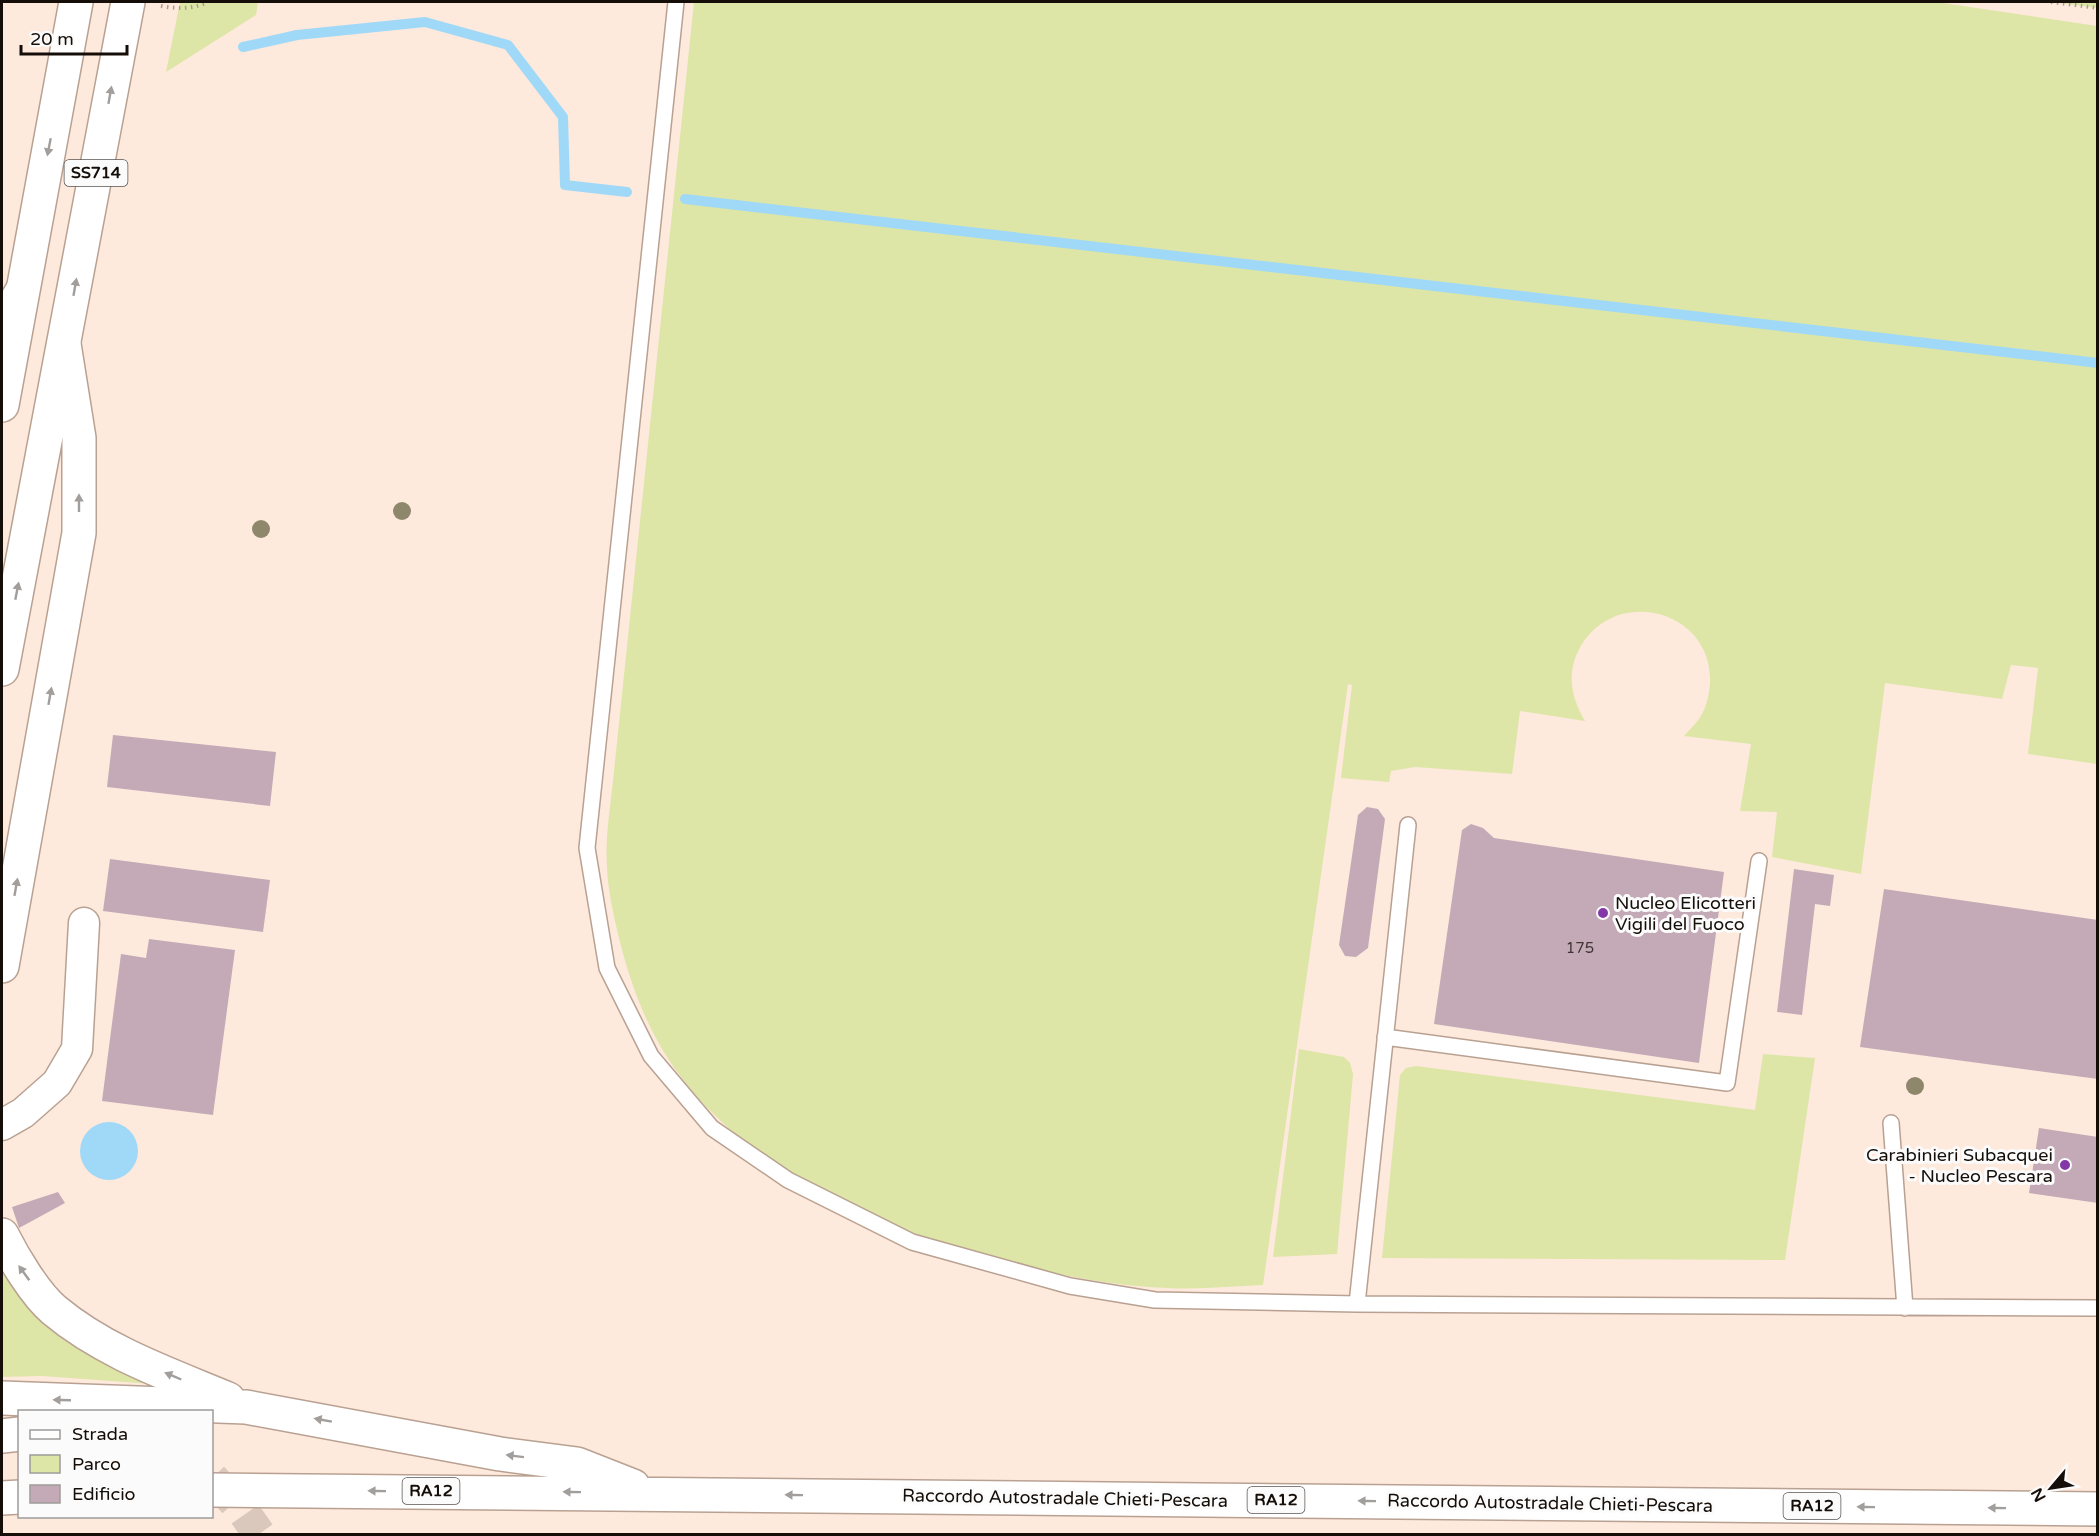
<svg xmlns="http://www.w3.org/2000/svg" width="2099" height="1536" viewBox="0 0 2099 1536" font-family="'Varela Round',sans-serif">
<rect width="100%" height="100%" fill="#fee9dd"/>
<path fill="#dde6a6" d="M 180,2 L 258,2 L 256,15 L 166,72 Z
M 694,2 L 1936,2 L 2097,26 L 2097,764 L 2028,754 L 2038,668 L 2011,665 L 2002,699 L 1885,683 L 1861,874 L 1772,857 L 1777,812 L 1740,811 L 1751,744 L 1684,736 C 1689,730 1695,725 1699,719 C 1706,709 1709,696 1710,684 C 1714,606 1606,583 1576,656 C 1567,678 1573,701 1585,721 L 1520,711 L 1512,774 L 1415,767 L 1391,771 L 1389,782 L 1341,778 L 1352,685 L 1348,684 L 1263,1285 C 1232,1286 1199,1290 1168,1288 C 1110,1286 1054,1274 998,1259 C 877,1229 750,1173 675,1069 C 648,1031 631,986 620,942 C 614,917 608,892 607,867 C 605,839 610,809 613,781 Z
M 2051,2 L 2097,2 L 2097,8 Z
M 1299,1049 L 1344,1057 L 1350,1063 L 1353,1074 L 1337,1254 L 1273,1257 Z
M 1763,1054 L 1815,1058 L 1785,1260 L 1382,1258 L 1400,1075 L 1406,1068 L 1416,1066 L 1755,1110 Z
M 2,1271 L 12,1283 L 152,1384 L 42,1376 L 2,1377 Z"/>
<path fill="#a0d9f7" d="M80 1151a29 29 0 1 1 58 0a29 29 0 1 1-58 0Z"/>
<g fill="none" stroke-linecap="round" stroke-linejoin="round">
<path stroke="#a0d9f7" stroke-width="10" d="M 243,47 L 297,35 L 425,22 L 508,45 L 563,117 L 565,185 L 627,192
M 685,199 L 2098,363"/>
</g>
<path fill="#c4aab7" d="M 113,735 L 276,752 L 270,806 L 107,787 Z
M 1367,807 L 1378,809 L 1385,819 L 1368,948 L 1356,957 L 1345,956 L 1339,945 L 1358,815 Z
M 1471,824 L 1483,828 L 1494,838 L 1724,872 L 1699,1063 L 1434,1024 L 1462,830 Z
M 110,859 L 270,880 L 263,932 L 103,911 Z
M 1794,869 L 1834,875 L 1830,906 L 1815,904 L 1802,1015 L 1777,1012 Z
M 1884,889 L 2098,920 L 2098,1079 L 1860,1047 Z
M 149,939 L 235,950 L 213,1115 L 102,1101 L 121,954 L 146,958 Z
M 2039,1128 L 2098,1137 L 2098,1203 L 2029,1193 Z
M 58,1192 L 65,1203 L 19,1228 L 12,1207 Z"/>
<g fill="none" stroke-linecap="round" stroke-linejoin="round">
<path stroke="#dbc8bd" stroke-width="33" stroke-dasharray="33 16" stroke-linecap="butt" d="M 212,1478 L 243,1511 L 259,1534"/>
<g stroke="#b9a192" stroke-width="18">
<path id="service" d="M 676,2 L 587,848 L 607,968 L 651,1056 L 712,1128 L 788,1180 L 912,1242 L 1070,1286 L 1155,1300 L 1357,1304 L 2098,1308
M 1385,1037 L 1727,1083 L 1759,861
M 1891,1123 L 1905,1308
M 1357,1304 L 1408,825"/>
</g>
<g stroke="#b9a192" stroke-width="33">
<path id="minor" d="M 2,1125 L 23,1113 L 57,1083 L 77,1049 L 84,923"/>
</g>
<g stroke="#b9a192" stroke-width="36">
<path id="trunk" d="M 2,405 L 76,2
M 2,669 L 128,2"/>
</g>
<g stroke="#b9a192" stroke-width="36">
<path id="motorway" d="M 2,325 L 22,291
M 2,966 L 79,533 L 79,438 L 64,344
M 2,1235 C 13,1257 35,1294 54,1310 C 104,1352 168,1374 228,1399
M 2,1398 L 246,1407 L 500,1454 L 577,1464 L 633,1486
M 2,1436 L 20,1434
M 212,1490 L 2098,1509
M 2,1498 L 20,1497"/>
</g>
<path stroke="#ac9c92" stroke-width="4" stroke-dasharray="1.5 4.5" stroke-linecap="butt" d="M 2051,2 L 2098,8
M 161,6 C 177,9 194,9 208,2"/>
<use href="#service" stroke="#fff" stroke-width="15"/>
<use href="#minor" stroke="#fff" stroke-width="30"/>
<use href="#trunk" stroke="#fff" stroke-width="33"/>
<use href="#motorway" stroke="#fff" stroke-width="33"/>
</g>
<g fill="#8e876c">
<circle cx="402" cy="511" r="9"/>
<circle cx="261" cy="529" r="9"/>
<circle cx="1915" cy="1086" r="9"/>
</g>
<defs><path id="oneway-solid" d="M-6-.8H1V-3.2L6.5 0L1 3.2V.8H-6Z" transform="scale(1.5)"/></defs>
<g fill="#a19e9c">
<use href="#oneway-solid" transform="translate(110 95) rotate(-80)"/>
<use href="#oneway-solid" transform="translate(49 147) rotate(101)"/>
<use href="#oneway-solid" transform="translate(75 287) rotate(-80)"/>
<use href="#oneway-solid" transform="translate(79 503) rotate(-90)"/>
<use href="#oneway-solid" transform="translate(17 591) rotate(-79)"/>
<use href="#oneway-solid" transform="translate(50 696) rotate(-80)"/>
<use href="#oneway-solid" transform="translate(16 887) rotate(-80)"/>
<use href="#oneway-solid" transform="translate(24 1273) rotate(-126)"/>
<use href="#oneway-solid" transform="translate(173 1376) rotate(-157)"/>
<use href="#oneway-solid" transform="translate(62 1400) rotate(-178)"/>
<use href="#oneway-solid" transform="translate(323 1420) rotate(-170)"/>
<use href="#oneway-solid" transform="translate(515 1456) rotate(-173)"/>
<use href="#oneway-solid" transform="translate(377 1491) rotate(-179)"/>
<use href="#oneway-solid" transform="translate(572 1492) rotate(-179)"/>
<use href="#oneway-solid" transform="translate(794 1495) rotate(-179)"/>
<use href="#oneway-solid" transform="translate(1367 1501) rotate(-179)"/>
<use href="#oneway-solid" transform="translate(1866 1507) rotate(-179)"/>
<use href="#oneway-solid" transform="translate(1997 1508) rotate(-179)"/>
</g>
<g fill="#8437a7" stroke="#fbfbfb" stroke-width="2">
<circle cx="1603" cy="913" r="6"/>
<circle cx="2065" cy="1165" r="6"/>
</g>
<g text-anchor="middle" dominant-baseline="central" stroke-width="6" stroke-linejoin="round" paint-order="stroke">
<g font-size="15" fill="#413434">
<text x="1580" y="948">175</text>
</g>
<g fill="#fbfbfb" stroke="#5a5451" stroke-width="1.5">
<rect x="64.5" y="160" width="63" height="26" rx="4.5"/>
<rect x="402.5" y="1478" width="57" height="26" rx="4.5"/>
<rect x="1247.5" y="1487" width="57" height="26" rx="4.5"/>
<rect x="1783.5" y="1493" width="57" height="26" rx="4.5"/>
</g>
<g font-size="16" font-weight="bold" fill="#150d08">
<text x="96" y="173">SS714</text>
<text x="431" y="1491">RA12</text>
<text x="1276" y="1500">RA12</text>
<text x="1812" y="1506">RA12</text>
</g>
<g font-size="18" fill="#150d08" stroke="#fbfbfb" text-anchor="start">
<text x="1615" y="903">Nucleo Elicotteri<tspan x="1615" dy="21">Vigili del Fuoco</tspan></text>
<text x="2053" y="1155" text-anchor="end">Carabinieri Subacquei<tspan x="2053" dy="21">- Nucleo Pescara</tspan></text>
</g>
<g font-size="18" fill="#150d08" stroke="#fbfbfb">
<text transform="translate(1065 1498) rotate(1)">Raccordo Autostradale Chieti-Pescara</text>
<text transform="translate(1550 1503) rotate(1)">Raccordo Autostradale Chieti-Pescara</text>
</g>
</g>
<rect width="2099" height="1536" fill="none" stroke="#150d08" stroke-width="6"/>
<rect x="18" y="1410" width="195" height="108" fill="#fbfbfb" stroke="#9f9c9a" stroke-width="1.5"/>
<rect x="30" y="1430" width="30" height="9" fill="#ffffff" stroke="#9f9c9a" stroke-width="1.5"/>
<text x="72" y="1440" font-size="18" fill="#150d08">Strada</text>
<rect x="30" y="1455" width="30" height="18" fill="#dde6a6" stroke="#9f9c9a" stroke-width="1.5"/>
<text x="72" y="1470" font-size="18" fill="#150d08">Parco</text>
<rect x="30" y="1485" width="30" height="18" fill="#c4aab7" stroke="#9f9c9a" stroke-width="1.5"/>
<text x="72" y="1500" font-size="18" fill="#150d08">Edificio</text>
<g transform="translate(2051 1488) rotate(241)" stroke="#fbfbfb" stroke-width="4.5" paint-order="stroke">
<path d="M0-4.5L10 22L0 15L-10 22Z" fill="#150d08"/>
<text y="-9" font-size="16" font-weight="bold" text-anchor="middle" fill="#150d08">N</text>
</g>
<path d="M21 45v9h106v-9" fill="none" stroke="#150d08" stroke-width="3"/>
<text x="30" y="45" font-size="18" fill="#150d08" stroke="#fbfbfb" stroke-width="4.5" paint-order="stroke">20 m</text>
</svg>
